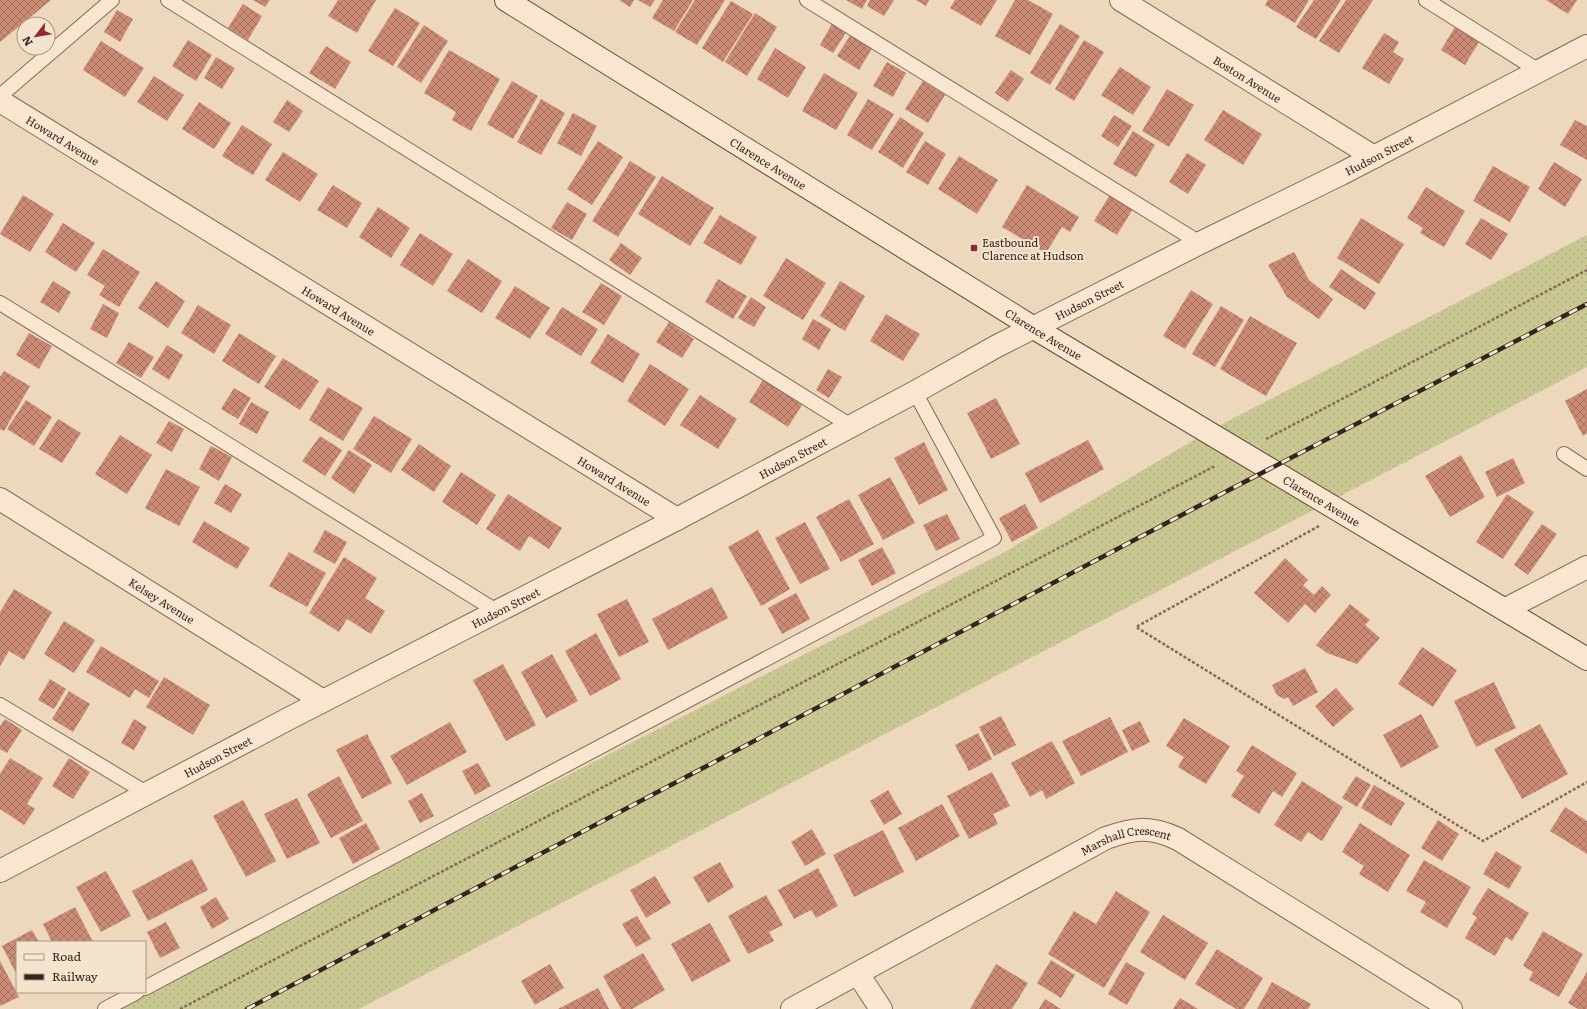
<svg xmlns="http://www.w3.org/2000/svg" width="1587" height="1009" viewBox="0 0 1587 1009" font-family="Literata,serif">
<defs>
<pattern id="grass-dots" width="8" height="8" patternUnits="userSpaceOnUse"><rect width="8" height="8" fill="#cac892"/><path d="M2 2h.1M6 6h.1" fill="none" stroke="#aeac7d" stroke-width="1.8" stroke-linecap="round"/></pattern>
<pattern id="building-cross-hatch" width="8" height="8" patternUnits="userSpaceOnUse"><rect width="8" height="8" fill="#cb8b74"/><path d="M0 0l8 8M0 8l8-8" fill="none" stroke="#a6715e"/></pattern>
</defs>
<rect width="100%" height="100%" fill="#edd8be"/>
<path fill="url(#grass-dots)" d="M 1587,235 L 1587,367 L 359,1009 L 110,1009 L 1003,553 L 1209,431 Z"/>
<path fill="url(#building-cross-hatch)" d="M 0,0 L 51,0 L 0,42 Z
M 253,0 L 270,0 L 265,7 Z
M 338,0 L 376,0 L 357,33 L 328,16 Z
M 619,0 L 634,0 L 630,7 Z
M 638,0 L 655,0 L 650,7 Z
M 663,0 L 693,0 L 674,31 L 652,18 Z
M 695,0 L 725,0 L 697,45 L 675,32 Z
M 846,0 L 867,0 L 862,9 Z
M 870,0 L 894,0 L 884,16 L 867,6 Z
M 916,0 L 929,0 L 926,6 Z
M 955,0 L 997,0 L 981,26 L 950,8 Z
M 1015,0 L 1028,0 L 1053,14 L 1030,55 L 995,36 Z
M 1268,0 L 1309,0 L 1295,23 L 1265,5 Z
M 1314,0 L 1341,0 L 1316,39 L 1296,27 Z
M 1346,0 L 1373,0 L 1339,53 L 1319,41 Z
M 1546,0 L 1577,0 L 1568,14 Z
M 731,1 L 753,14 L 723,62 L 702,48 Z
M 243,4 L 262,16 L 248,40 L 228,28 Z
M 395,8 L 420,23 L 393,66 L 368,51 Z
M 117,10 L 133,19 L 120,42 L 104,32 Z
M 755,13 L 777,27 L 747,76 L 725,62 Z
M 833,22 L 847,31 L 833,53 L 820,45 Z
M 1060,24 L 1080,36 L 1050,85 L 1030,73 Z
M 424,25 L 448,41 L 421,83 L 397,67 Z
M 1455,27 L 1479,42 L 1465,65 L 1441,50 Z
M 1384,33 L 1399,42 L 1393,52 L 1404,59 L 1389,84 L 1362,68 Z
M 851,34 L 873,47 L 859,70 L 837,56 Z
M 188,40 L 212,55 L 196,81 L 172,66 Z
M 1084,40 L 1104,52 L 1074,101 L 1055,89 Z
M 101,41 L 144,68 L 125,97 L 83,70 Z
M 326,46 L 351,62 L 335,89 L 309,73 Z
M 775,48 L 806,67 L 788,98 L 757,79 Z
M 449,50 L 500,79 L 471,131 L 452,120 L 456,112 L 424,93 Z
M 216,57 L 235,68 L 222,89 L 204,78 Z
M 887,62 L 906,73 L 893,97 L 873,86 Z
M 1120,67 L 1151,87 L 1133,115 L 1101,95 Z
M 1011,70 L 1024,79 L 1008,102 L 995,93 Z
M 824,73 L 858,93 L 836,130 L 802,111 Z
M 154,76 L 184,95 L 167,121 L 137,102 Z
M 512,81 L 538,96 L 513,139 L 487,124 Z
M 923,81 L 945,95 L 928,123 L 905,109 Z
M 1167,89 L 1194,105 L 1169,147 L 1142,131 Z
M 541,99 L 565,113 L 541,155 L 517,142 Z
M 868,99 L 894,114 L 872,150 L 847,135 Z
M 287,100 L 303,111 L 289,132 L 273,122 Z
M 199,102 L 231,123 L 214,149 L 182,129 Z
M 1223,110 L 1262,134 L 1243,165 L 1204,140 Z
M 573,113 L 597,126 L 581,156 L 557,143 Z
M 1114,115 L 1132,126 L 1118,147 L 1101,136 Z
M 900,117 L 924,133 L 903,168 L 878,152 Z
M 1575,120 L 1587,126 L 1587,160 L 1560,145 Z
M 242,125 L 272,144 L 253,175 L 222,156 Z
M 1133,131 L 1155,145 L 1136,177 L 1113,164 Z
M 598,141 L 623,157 L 592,205 L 567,189 Z
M 925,141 L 946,154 L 928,185 L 906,172 Z
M 283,152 L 318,174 L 300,202 L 265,180 Z
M 1187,153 L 1206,165 L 1188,194 L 1169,182 Z
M 959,156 L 998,180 L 977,214 L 938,189 Z
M 630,161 L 656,177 L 618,237 L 592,221 Z
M 1554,162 L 1582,179 L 1565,207 L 1538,189 Z
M 1493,166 L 1530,187 L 1510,222 L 1473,201 Z
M 662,176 L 714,208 L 690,246 L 638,214 Z
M 333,185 L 362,203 L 347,228 L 317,210 Z
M 1027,185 L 1079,217 L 1070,232 L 1062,227 L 1046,253 L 1002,227 Z
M 1426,187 L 1465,211 L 1444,247 L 1420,233 L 1423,228 L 1407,218 Z
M 1111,193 L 1134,207 L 1117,235 L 1094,221 Z
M 23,195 L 54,214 L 30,252 L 0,234 Z
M 567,202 L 587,214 L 572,240 L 551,228 Z
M 378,207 L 410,228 L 391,258 L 359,237 Z
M 720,215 L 757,237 L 741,265 L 703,243 Z
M 1361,218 L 1404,244 L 1379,284 L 1337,258 Z
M 1481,218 L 1508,234 L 1491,260 L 1465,244 Z
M 63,223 L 95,243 L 76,272 L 45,252 Z
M 420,233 L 453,254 L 433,286 L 400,265 Z
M 621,243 L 642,258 L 630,275 L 609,260 Z
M 103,249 L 140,272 L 119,307 L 99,295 L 105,286 L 87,275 Z
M 1294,252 L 1309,280 L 1333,299 L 1319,319 L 1287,297 L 1268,265 Z
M 786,258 L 826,283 L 803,320 L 763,296 Z
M 468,259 L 502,281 L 482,313 L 447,291 Z
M 1341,269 L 1376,293 L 1365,310 L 1329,287 Z
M 718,279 L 747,296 L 733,319 L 705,302 Z
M 53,281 L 71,292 L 59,313 L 40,302 Z
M 156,281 L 185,301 L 168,328 L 138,308 Z
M 840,281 L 865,296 L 845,331 L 820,316 Z
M 601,283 L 622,296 L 604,325 L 582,312 Z
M 515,286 L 550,308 L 530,339 L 495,318 Z
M 1191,290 L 1213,304 L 1185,349 L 1163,336 Z
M 751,297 L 766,307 L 754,327 L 738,318 Z
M 103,304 L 119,313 L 107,338 L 90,329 Z
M 198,305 L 231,325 L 214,354 L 181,333 Z
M 1221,306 L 1244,320 L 1215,367 L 1192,354 Z
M 562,307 L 598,329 L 581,356 L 545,334 Z
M 886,314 L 920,334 L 903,361 L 870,341 Z
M 1250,316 L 1297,343 L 1266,396 L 1220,369 Z
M 813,319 L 831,329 L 819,350 L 802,339 Z
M 669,322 L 694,339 L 682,358 L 656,342 Z
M 29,333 L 52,346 L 39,369 L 16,355 Z
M 239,333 L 276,356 L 259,384 L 222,361 Z
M 608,334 L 640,354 L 623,383 L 590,363 Z
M 129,342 L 154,357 L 141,378 L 116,363 Z
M 167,345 L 183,355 L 169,380 L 152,369 Z
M 283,358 L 319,381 L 300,410 L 264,387 Z
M 650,364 L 689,389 L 665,426 L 627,401 Z
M 828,369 L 842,377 L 829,398 L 816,390 Z
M 4,371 L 30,386 L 4,431 L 0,429 L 0,377 Z
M 763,380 L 802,405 L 788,427 L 749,402 Z
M 328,387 L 363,408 L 343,441 L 309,420 Z
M 234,388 L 251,398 L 238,419 L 221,409 Z
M 1587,389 L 1587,433 L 1583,436 L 1565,401 Z
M 700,395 L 737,419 L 718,449 L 680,425 Z
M 996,398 L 1020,444 L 991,459 L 967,413 Z
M 26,400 L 52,417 L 34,446 L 7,429 Z
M 251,402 L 269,412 L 257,434 L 239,424 Z
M 374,416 L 412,439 L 391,473 L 353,449 Z
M 58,419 L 81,433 L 62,463 L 39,449 Z
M 169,421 L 184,429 L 172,452 L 156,443 Z
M 120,435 L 152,455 L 127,494 L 95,474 Z
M 320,436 L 342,450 L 325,476 L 302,461 Z
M 1088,440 L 1104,469 L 1040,503 L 1025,473 Z
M 924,442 L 948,490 L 919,505 L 894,458 Z
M 419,444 L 451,466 L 434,492 L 401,470 Z
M 211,446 L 232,457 L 219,481 L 199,469 Z
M 349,450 L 372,465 L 354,494 L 331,478 Z
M 1461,455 L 1485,497 L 1450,517 L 1425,476 Z
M 1513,458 L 1525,483 L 1497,497 L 1485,472 Z
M 166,469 L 200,487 L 179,526 L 145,508 Z
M 461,472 L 496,495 L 477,525 L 442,502 Z
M 890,477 L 915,523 L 883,540 L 858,495 Z
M 225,484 L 242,494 L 231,513 L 214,503 Z
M 508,494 L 562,528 L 549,549 L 529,536 L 520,551 L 486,529 Z
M 1507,494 L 1534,512 L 1503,559 L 1476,542 Z
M 849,499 L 874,544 L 841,562 L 816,517 Z
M 1025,504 L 1038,528 L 1012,542 L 999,518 Z
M 947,514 L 960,539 L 936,551 L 923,525 Z
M 204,521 L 250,548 L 237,569 L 192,542 Z
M 805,522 L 830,569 L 800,584 L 775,538 Z
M 1542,524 L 1557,534 L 1528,575 L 1514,565 Z
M 325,530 L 347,542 L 335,564 L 313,552 Z
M 758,530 L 790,589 L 761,606 L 728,547 Z
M 882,547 L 896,573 L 872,586 L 858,560 Z
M 289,552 L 326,573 L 307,607 L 269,586 Z
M 344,557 L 377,578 L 365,598 L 385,611 L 371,634 L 347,619 L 339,632 L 309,613 Z
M 1285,558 L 1308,580 L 1303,585 L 1314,595 L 1322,586 L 1331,595 L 1315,613 L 1305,604 L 1288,623 L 1254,593 Z
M 712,587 L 728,618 L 668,650 L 652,619 Z
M 14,589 L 52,612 L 24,660 L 9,651 L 0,666 L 0,612 Z
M 796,593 L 810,619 L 782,634 L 768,608 Z
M 627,599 L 649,642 L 619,657 L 597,614 Z
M 1350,604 L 1370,620 L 1365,625 L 1380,638 L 1357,664 L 1327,653 L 1316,645 Z
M 64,621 L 95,640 L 74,673 L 44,654 Z
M 596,633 L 621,679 L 590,696 L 565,651 Z
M 101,646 L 159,681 L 149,698 L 135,689 L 130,698 L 86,672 Z
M 1422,647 L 1457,670 L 1433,707 L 1398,684 Z
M 552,654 L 578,701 L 546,718 L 521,672 Z
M 503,664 L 536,725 L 506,741 L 473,680 Z
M 1305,668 L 1318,692 L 1293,706 L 1288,697 L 1284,699 L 1277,695 L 1272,685 Z
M 164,677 L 210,705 L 193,735 L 146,707 Z
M 50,679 L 66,689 L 54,709 L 38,700 Z
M 1494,682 L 1516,728 L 1476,747 L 1454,701 Z
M 1336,688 L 1354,709 L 1333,727 L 1315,706 Z
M 69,691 L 90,704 L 73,732 L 52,719 Z
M 1421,714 L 1439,747 L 1401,768 L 1383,735 Z
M 1001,716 L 1016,745 L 994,756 L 979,727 Z
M 1110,717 L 1128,752 L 1081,776 L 1062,741 Z
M 1184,718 L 1230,746 L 1206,784 L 1178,767 L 1184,757 L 1166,746 Z
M 5,719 L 22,730 L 7,753 L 0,749 L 0,726 Z
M 134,719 L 147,727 L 134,750 L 121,743 Z
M 1140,721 L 1150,742 L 1132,751 L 1122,730 Z
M 450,722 L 467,752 L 407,785 L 390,756 Z
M 1540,724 L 1568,774 L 1522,799 L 1494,749 Z
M 978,733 L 992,759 L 969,771 L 955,745 Z
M 367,734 L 392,783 L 362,799 L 336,750 Z
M 1052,741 L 1075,783 L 1046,799 L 1042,790 L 1030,797 L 1011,763 Z
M 1252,745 L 1297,773 L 1282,797 L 1273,791 L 1259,814 L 1231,796 L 1244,776 L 1236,771 Z
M 10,758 L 43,778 L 27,804 L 35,809 L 24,825 L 0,809 L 0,774 Z
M 69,758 L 90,772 L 73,799 L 52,786 Z
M 478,763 L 491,786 L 475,795 L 462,771 Z
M 992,772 L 1010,806 L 993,814 L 998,824 L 969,839 L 947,796 Z
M 339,776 L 363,821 L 331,838 L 307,794 Z
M 1356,776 L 1371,785 L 1357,807 L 1342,798 Z
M 1302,781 L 1343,807 L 1322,841 L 1308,832 L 1301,842 L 1274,825 Z
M 1374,785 L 1405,803 L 1391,826 L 1361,808 Z
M 888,790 L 902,814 L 884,825 L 870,801 Z
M 422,793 L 434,816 L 420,823 L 408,801 Z
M 297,798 L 320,843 L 287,859 L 264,814 Z
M 243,800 L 276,861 L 246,877 L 213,816 Z
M 942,804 L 960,836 L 916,861 L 898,828 Z
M 1565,807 L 1587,821 L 1587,854 L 1550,831 Z
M 1438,820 L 1459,834 L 1442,861 L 1421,848 Z
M 366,823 L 380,849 L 353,864 L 339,838 Z
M 1360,823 L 1410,855 L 1388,892 L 1359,874 L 1364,866 L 1342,852 Z
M 812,829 L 826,854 L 805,866 L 791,842 Z
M 883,830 L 904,872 L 854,897 L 833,855 Z
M 1496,851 L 1522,867 L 1509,889 L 1483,874 Z
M 192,859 L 208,890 L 148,921 L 132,891 Z
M 1424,860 L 1471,887 L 1447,928 L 1420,912 L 1426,902 L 1406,891 Z
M 720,862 L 734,887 L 708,903 L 693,877 Z
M 818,868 L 838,906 L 816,918 L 811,910 L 794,919 L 778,890 Z
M 106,871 L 131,916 L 101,932 L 76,887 Z
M 655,876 L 671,903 L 646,918 L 630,890 Z
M 1488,888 L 1529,913 L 1512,941 L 1506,937 L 1495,956 L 1465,938 L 1477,917 L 1472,914 Z
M 1116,891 L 1150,912 L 1104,988 L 1048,954 L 1074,911 L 1096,924 Z
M 766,895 L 783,925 L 769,932 L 774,941 L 748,954 L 728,916 Z
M 216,897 L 229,919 L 212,929 L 200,907 Z
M 75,907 L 93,942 L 52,942 L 43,924 Z
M 1163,915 L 1208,943 L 1185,980 L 1140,952 Z
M 637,916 L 651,939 L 636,947 L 622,924 Z
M 166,922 L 180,948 L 160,958 L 147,932 Z
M 710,923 L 731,961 L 692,982 L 671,944 Z
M 32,930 L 39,942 L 17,942 L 17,975 L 2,946 Z
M 1543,931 L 1583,954 L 1559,997 L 1529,980 L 1533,972 L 1523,966 Z
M 1217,949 L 1263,978 L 1244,1009 L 1236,1009 L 1195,984 Z
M 643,953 L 665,990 L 632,1009 L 621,1009 L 603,976 Z
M 1051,960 L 1075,975 L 1061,998 L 1037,983 Z
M 0,961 L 19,997 L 0,1006 Z
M 1126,962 L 1145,973 L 1127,1005 L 1108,994 Z
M 550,964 L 564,988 L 535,1005 L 521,981 Z
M 996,964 L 1028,983 L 1012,1009 L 970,1009 Z
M 1587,972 L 1587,1009 L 1578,1009 L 1568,1003 Z
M 1272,982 L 1311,1004 L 1308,1009 L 1257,1009 Z
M 598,988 L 609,1009 L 558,1009 Z
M 1180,998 L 1198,1009 L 1173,1009 Z
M 1045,999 L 1061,1009 L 1039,1009 Z"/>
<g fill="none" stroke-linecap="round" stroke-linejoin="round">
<g stroke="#856857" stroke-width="16">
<path id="lane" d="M 168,0 L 851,426
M 807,0 L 1200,243
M 1426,0 L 1539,71
M 0,96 L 112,0
M 0,303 L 498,612
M 1564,454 L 1587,469
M 0,705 L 148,794
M 145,988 L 994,538 L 915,392
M 105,1009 L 137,992"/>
</g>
<g stroke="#856857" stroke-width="24">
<g id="street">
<path id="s1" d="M 1121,0 L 1374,157"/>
<path id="s2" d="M 0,101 L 677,519"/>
<path id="s3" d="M 0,499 L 323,701"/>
<path d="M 1506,609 L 1587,567"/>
<path id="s4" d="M 0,871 L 288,719 L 677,519 L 915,392 L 997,346 L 1200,243 L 1341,174 L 1587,46"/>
<path d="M 858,974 L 881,1009"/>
<path id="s5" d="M 792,1009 L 1106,838 C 1134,828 1150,826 1178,839 L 1451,1009"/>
</g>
</g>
<g stroke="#664a3b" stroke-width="24">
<g id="secondary">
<path id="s6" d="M 506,0 L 1034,328 L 1587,659"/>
</g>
</g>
<path stroke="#856857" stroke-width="2.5" stroke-dasharray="3 2" stroke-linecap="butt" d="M 1266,439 L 1587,270
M 1319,526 L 1136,627 L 1483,841 L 1587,782
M 180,1009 L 1215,466"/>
<use href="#lane" stroke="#f8e6d1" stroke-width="14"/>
<use href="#street" stroke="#f8e6d1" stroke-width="22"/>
<use href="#secondary" stroke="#f8e6d1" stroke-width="22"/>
<g stroke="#34241c" stroke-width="4.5">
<path id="rail" d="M 247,1009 L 1229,490 L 1587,304"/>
</g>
<use href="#rail" stroke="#f4e3cd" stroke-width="3" stroke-dasharray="9" stroke-linecap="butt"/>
</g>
<rect fill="#932839" stroke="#f4e3cd" stroke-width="1.5" x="970" y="244" width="8" height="8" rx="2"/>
<g text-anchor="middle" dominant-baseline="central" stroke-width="4" stroke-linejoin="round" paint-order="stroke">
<g font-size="11" fill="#34241c" stroke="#f4e3cd">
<text stroke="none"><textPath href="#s1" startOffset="149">Boston Avenue</textPath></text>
<text stroke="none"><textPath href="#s2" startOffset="74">Howard Avenue</textPath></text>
<text stroke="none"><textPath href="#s4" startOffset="1554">Hudson Street</textPath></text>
<text stroke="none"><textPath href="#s6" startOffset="309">Clarence Avenue</textPath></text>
<text stroke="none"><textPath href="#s4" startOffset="1230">Hudson Street</textPath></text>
<text stroke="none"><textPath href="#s2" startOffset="398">Howard Avenue</textPath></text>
<text stroke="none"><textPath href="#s6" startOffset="633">Clarence Avenue</textPath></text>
<text stroke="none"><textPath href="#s4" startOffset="894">Hudson Street</textPath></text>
<text stroke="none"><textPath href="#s2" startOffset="722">Howard Avenue</textPath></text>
<text stroke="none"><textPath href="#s6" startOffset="957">Clarence Avenue</textPath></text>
<text stroke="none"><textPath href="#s3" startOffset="191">Kelsey Avenue</textPath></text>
<text stroke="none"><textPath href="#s4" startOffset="570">Hudson Street</textPath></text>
<text stroke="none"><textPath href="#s4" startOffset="246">Hudson Street</textPath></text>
<text stroke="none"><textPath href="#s5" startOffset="377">Marshall Crescent</textPath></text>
</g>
<g font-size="11" fill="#34241c" stroke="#f4e3cd" text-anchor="start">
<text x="982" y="242">Eastbound<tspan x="982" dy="13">Clarence at Hudson</tspan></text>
</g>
</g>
<rect x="16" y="941" width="130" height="52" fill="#f4e3cd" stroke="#a79786"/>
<rect x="24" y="954" width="20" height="6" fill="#f8e6d1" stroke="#a79786"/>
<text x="52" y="961" font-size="12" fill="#34241c">Road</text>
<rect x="24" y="974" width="20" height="6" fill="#34241c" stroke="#a79786"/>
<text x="52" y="981" font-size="12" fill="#34241c">Railway</text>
<g transform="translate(36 36) rotate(239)"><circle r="19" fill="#f4e3cd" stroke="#a79786"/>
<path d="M0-3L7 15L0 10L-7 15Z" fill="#932839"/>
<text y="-6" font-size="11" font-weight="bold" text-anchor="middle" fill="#34241c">N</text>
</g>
</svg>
